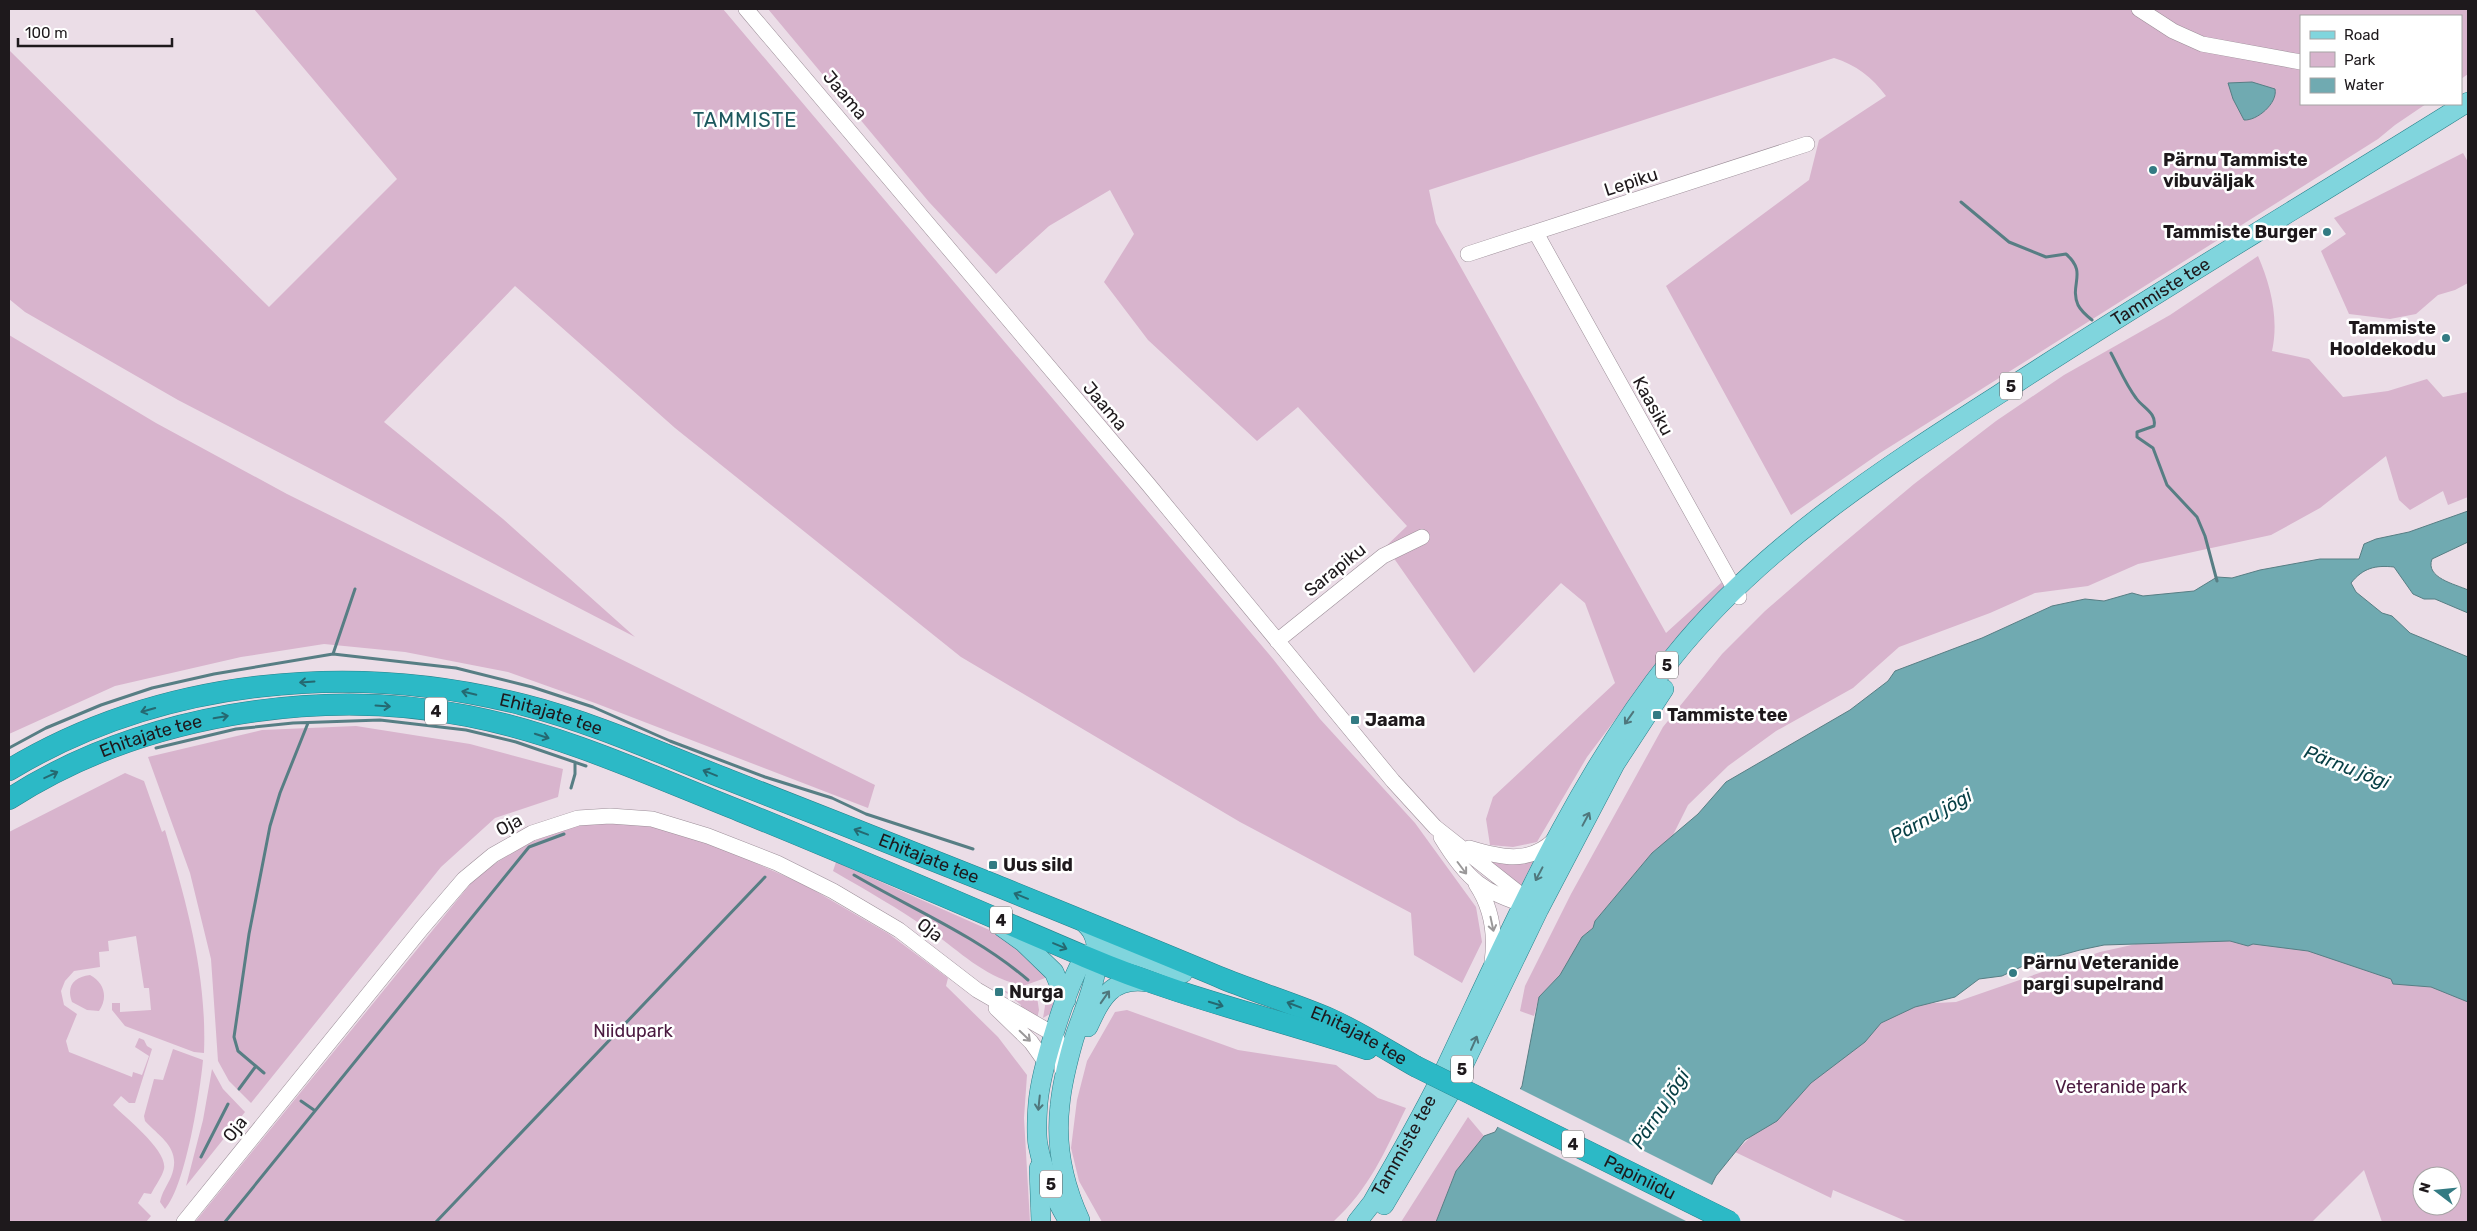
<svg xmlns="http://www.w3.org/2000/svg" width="2477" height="1231" viewBox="0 0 2477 1231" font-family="Rubik,sans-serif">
<rect width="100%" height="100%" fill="#ebdde7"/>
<path fill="#d8b4cd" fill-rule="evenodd" d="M 254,9 L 723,9 L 1273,659 L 1320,719 L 1415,823 L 1476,907 L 1482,942 L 1462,983 L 1414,955 L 1411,913 L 1240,822 L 961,657 L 675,428 L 515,286 L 384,422 L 503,519 L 635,637 L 178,400 L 25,312 L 9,299 L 9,50 L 269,307 L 397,179 Z
M 768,9 L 2468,9 L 2468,74 L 2461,79 L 2461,16 L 2301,16 L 2301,104 L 2426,104 L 2395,125 L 2378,139 L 1880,453 L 1791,515 L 1666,286 L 1809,180 L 1819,140 L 1886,96 C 1872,77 1856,65 1834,58 L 1429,190 L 1436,223 L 1666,633 L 1722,582 L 1726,589 L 1663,656 L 1587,757 L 1537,842 L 1513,847 L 1490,845 L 1486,819 L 1493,797 L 1615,683 L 1585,603 L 1561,583 L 1474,673 L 1393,557 L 1381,551 L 1407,526 L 1298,407 L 1257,441 L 1148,340 L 1104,282 L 1134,234 L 1110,190 L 1049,226 L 996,274 L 929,202 Z
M 2463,153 L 2468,162 L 2468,283 L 2455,290 L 2438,295 L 2416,314 L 2390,319 L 2349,314 L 2321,251 L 2346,234 L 2334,218 Z
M 2258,256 C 2271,286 2279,319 2272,351 L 2309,359 L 2343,397 L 2388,391 L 2427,379 L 2443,397 L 2468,392 L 2468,497 L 2448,505 L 2443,491 L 2410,510 L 2399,500 L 2386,456 L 2320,508 L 2271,535 L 2138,564 L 2088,586 L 2035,593 L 1990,613 L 1899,647 L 1853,688 L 1776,731 L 1728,766 L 1688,805 L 1672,837 L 1652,853 L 1595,921 L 1593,928 L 1582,937 L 1560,975 L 1539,997 L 1534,1016 L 1520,1011 L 1525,986 L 1571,894 L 1663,727 L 1722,654 L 1765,611 L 1834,551 L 1914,484 L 1996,421 L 2064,375 L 2170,315 Z
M 9,335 L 156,423 L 287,494 L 875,785 L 868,808 L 595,703 L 508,672 L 405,652 L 324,644 L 241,657 L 115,686 L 9,734 Z
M 356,726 L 470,744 L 563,769 L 558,797 L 495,818 L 441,867 L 251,1103 L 229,1081 L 218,1061 L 211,959 L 190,873 L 148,757 L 262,730 Z
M 125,773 L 144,781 L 162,832 L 165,830 C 187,904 207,975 204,1053 L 194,1052 L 125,1026 L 112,1010 L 112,1003 L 120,1003 L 120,1012 L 151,1010 L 149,988 L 144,988 L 136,936 L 108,941 L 109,951 L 99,952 L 100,967 L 74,971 L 65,981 L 61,991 L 64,1005 L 77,1014 L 66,1041 L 69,1052 L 132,1077 L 133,1072 L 142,1075 L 149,1056 L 135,1047 L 139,1038 L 144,1040 L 147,1046 L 152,1049 L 135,1103 L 129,1103 L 121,1096 L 113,1105 C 126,1118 168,1151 164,1169 C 162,1177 155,1186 151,1194 L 144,1193 L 138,1203 L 151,1216 L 146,1222 L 9,1222 L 9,832 Z
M 599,822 L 662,827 L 724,849 L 805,885 L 889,934 L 948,978 L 946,986 L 998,1037 L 1027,1075 L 1024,1118 L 1030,1222 L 195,1222 L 476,877 C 513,850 553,827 599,822 Z
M 1483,857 L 1512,865 L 1533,862 L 1521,886 Z
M 836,862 L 1003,936 L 1048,977 L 1023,986 C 983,976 963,954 931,931 C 899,909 866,890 833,871 Z
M 2186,933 L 2281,938 L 2468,997 L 2468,1222 L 2382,1222 L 2364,1170 L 2312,1222 L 1908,1222 L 1833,1190 L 1831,1198 L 1735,1152 L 1783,1105 L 1897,1005 L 1956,1002 L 2100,952 ZM 2422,1176 L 2452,1176 L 2452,1206 L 2422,1206 Z
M 90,975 C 105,983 108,998 99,1011 L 87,1010 L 72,1002 C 66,986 74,977 90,975 Z
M 1056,982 L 1059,988 L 1055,1011 L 1043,1018 L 1045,1006 L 1043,990 Z
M 1004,991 L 1037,997 L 1039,1010 L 1037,1019 L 1019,1009 L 1021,1005 Z
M 1127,1010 L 1238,1050 L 1336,1065 L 1378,1098 L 1406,1108 C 1384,1153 1370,1188 1333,1222 L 1102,1222 L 1079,1181 L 1071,1148 L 1077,1100 L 1087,1061 L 1115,1012 Z
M 173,1049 L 203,1060 C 200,1093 186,1185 165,1209 L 160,1202 C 162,1192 167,1186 171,1177 C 182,1149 162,1139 145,1121 L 144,1116 L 154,1079 L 163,1080 Z
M 212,1069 L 223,1089 L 245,1112 L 186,1186 L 203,1120 Z
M 1468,1117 L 1484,1136 L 1456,1171 L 1436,1222 L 1401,1222 Z"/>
<path fill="#70aab1" stroke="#577e84" d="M 2252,82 L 2275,89 C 2278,103 2257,121 2244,120 L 2233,99 L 2228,83 Z
M 2468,511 L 2468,542 L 2432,559 C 2425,578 2455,584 2468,590 L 2468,613 L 2435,599 L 2424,599 L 2413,594 L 2394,567 C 2375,565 2363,568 2351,583 L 2356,592 L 2382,613 L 2392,616 L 2410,633 L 2468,657 L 2468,1002 L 2431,987 L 2393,984 L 2391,979 L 2308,951 L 2253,944 L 2248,946 L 2230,941 L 2104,945 L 2080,950 L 2025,965 L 2002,976 L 1979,979 L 1955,997 L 1915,1007 L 1881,1023 L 1865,1042 L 1811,1083 L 1777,1121 L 1745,1140 L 1716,1176 L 1693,1222 L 1436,1222 L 1456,1171 L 1484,1136 L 1495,1132 L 1522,1086 L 1539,997 L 1560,975 L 1582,937 L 1593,928 L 1595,921 L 1652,853 L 1698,814 L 1726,782 L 1850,710 L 1888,681 L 1895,671 L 1982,638 L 2052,606 L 2085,599 L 2104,601 L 2132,593 L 2143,596 L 2194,591 L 2217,577 L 2232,578 L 2260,570 L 2320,559 L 2359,559 L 2364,544 L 2376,539 L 2409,532 Z"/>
<path fill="#ebdde7" d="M 1518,1088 L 1714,1186 L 1696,1222 L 1688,1222 L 1496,1126 Z"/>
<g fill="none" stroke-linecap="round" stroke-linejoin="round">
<path stroke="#577e84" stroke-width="3" d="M 1961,202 L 2009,242 L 2046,257 L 2066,254 C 2088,273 2069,284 2078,305 C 2081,311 2087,316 2092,320
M 2111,353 C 2119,368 2126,385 2136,398 C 2143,408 2157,413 2154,426 L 2137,432 L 2137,437 L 2153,448 L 2167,485 L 2197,517 L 2205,536 L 2217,581
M 333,654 L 355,589
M 9,748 L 46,728 L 101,705 L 152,688 L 214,674 L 333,654 L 456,668 L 532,687 L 593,707 L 670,741 L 765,777 L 832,798 L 866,814 L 973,849
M 156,748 L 236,729 L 293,723 L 380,720 L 466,730 L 516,742 L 586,766
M 571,788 L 575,774 L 575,762
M 854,875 C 912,909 977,936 1028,980
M 264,1073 L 238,1051 L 234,1037 L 249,934 L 270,826 L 280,793 L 308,723
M 239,1089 L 256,1066
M 301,1101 L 314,1110
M 201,1157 L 228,1104
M 225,1222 L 529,847 L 564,834
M 436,1222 L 765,877"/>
<g stroke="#9d8f99" stroke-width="16">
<path id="minor" d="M 746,9 L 1148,484 L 1393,781 L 1435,827 L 1534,905
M 2139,9 L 2173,31 L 2202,44 L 2301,62
M 1536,233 L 1739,597
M 1468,254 L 1807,144
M 1277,641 L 1383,556 L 1422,537
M 1441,837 C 1467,880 1483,893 1532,907
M 1469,848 C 1499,857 1529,865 1554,840
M 1476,884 C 1492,908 1496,934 1492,962
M 996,1008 L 1031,1042 L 1046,1063
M 184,1222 L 422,928 L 464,879 L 493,855 L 532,833 L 578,818 L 610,816 L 652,819 L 708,836 L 777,863 L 833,891 L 899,930 L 977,990 L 1055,1035 L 1062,1050 L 1062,1069"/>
</g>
<g stroke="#27818a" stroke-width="20">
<g id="major">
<path d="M 1002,927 L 1023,942 L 1054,972 L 1066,1000"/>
<path d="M 1088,1027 C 1101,999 1111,977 1147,982"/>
<path d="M 1039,1168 L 1041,1222"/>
<path d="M 1384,1205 L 1450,1093 L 1539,909 L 1615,764 L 1664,689"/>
<path d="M 1080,1220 C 1063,1183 1055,1146 1060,1105 C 1062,1083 1068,1060 1074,1039 C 1083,1009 1108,963 1092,932 C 1090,928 1085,924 1083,921"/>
<path d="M 1069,1222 C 1055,1199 1043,1171 1038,1145 C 1036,1133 1037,1116 1038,1103 C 1041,1069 1066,989 1083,959 C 1085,956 1092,952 1096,951 C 1118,945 1162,965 1183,973"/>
<path id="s1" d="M 1357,1222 L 1372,1203 C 1397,1159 1423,1115 1445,1069 C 1512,927 1575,779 1674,656 C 1767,540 1895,461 2018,382 C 2166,286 2318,196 2468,102"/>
</g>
</g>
<g stroke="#27818a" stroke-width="22">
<g id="highway">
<path id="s2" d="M 9,770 C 162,678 353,661 524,705 C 595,723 662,754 729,780 C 818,815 906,849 995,885 C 1071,916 1148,947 1224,979 C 1259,993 1295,1004 1330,1019 C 1359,1032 1387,1050 1415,1066"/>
<path id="s3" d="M 9,799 C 138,716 317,686 468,716 C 561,734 652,776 740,811 C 856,858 971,908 1086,957 C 1177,996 1273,1018 1367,1049"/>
</g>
</g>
<use href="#minor" stroke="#fff" stroke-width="15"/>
<use href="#major" stroke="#80d5dd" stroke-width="19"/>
<use href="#highway" stroke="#2cb9c6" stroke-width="21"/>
<g stroke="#27818a" stroke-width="22" stroke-linecap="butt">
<g id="highway-bridge">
<path id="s4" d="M 1415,1066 L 1730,1222"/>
</g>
</g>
<use href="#highway-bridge" stroke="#2cb9c6" stroke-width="21"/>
</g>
<defs><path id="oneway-shaft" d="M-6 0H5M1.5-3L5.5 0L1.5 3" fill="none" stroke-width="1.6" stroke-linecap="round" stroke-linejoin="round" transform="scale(1.25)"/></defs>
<g stroke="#256971">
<use href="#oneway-shaft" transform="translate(307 682) rotate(176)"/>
<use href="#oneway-shaft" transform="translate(469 693) rotate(-167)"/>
<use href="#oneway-shaft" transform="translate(383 706) rotate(4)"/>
<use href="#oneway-shaft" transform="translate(148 710) rotate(164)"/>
<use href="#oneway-shaft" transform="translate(221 717) rotate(-10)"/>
<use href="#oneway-shaft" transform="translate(542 736) rotate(18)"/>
<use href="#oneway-shaft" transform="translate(710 773) rotate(-158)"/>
<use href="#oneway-shaft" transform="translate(51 775) rotate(-25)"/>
<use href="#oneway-shaft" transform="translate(861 832) rotate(-159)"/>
<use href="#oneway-shaft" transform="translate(1021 896) rotate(-158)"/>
<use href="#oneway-shaft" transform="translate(1060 946) rotate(23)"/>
<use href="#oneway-shaft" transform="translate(1216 1004) rotate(17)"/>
<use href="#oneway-shaft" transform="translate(1294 1005) rotate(-159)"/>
</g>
<g stroke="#4f777c">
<use href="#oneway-shaft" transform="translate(1629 718) rotate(125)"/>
<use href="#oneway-shaft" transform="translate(1586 819) rotate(-62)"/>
<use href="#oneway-shaft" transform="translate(1539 874) rotate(118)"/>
<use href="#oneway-shaft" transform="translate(1105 997) rotate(-55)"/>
<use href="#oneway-shaft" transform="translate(1474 1043) rotate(-66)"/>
<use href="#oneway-shaft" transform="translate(1039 1103) rotate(96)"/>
</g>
<g stroke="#9a9899">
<use href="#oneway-shaft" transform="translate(1462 868) rotate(53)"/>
<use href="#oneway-shaft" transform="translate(1492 924) rotate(78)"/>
<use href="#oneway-shaft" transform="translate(1025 1036) rotate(44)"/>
</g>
<g fill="#337b83" stroke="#fff" stroke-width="2">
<circle cx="2153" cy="170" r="5"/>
<circle cx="2327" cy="232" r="5"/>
<circle cx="2446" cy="338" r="5"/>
<rect x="1652" y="710" width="10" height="10" rx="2.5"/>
<rect x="1350" y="715" width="10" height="10" rx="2.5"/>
<rect x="988" y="860" width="10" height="10" rx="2.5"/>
<circle cx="2013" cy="973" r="5"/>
<rect x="994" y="987" width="10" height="10" rx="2.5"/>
</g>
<g text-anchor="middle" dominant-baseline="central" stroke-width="5" stroke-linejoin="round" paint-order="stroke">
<g fill="#fff" stroke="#625e60" stroke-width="1">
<rect x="2000" y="372.5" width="22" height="27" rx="4"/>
<rect x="1656" y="651.5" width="22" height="27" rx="4"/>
<rect x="425" y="697.5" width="22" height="27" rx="4"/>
<rect x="990" y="906.5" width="22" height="27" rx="4"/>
<rect x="1451" y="1055.5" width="22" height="27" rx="4"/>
<rect x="1562" y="1130.5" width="22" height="27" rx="4"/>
<rect x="1040" y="1170.5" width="22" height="27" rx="4"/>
</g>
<g font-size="16" font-weight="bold" fill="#1e191c">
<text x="2011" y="386">5</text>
<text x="1667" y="665">5</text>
<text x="436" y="711">4</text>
<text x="1001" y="920">4</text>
<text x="1462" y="1069">5</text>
<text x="1573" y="1144">4</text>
<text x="1051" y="1184">5</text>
</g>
<g font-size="18" fill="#1e191c" stroke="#fff">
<text transform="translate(845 95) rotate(50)">Jaama</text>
<text transform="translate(1631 182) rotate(-18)">Lepiku</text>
<text stroke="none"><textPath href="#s1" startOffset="1261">Tammiste tee</textPath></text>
<text transform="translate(1105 406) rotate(50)">Jaama</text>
<text transform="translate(1653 406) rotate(61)">Kaasiku</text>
<text transform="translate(1335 570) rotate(-39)">Sarapiku</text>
<text stroke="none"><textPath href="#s2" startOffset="561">Ehitajate tee</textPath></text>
<text stroke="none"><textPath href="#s3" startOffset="156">Ehitajate tee</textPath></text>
<text transform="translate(509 825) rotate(-28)">Oja</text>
<text stroke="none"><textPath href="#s2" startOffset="966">Ehitajate tee</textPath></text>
<text transform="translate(930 930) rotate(37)">Oja</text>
<text stroke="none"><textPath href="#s2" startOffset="1431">Ehitajate tee</textPath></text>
<text transform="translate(235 1129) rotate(-51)">Oja</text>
<text stroke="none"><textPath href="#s1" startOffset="90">Tammiste tee</textPath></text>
<text stroke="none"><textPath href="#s4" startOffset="251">Papiniidu</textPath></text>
</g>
<g font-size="18" font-weight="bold" fill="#1e191c" stroke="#fff" text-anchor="start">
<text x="2163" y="160">Pärnu Tammiste<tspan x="2163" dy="21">vibuväljak</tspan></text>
<text x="2317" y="232" text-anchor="end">Tammiste Burger</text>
<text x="2436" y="328" text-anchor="end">Tammiste<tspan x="2436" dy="21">Hooldekodu</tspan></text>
<text x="1667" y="715">Tammiste tee</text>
<text x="1365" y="720">Jaama</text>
<text x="1003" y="865">Uus sild</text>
<text x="2023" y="963">Pärnu Veteranide<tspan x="2023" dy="21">pargi supelrand</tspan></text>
<text x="1009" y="992">Nurga</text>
</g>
<g font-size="18" fill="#4a193f" stroke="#fff">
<text x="633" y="1031">Niidupark</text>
<text x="2121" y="1087">Veteranide park</text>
</g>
<g font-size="19" font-style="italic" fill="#084046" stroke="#fff">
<text transform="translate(2347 767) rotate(21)">Pärnu jõgi</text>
<text transform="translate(1931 816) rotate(-29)">Pärnu jõgi</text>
<text transform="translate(1660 1109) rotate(-57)">Pärnu jõgi</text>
</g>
<g font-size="20" letter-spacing="1" fill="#1d585e" stroke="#fff">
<text x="745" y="120">TAMMISTE</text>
</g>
</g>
<rect width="2477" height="1231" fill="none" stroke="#1e191c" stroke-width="20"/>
<rect x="2300" y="15" width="162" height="90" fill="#ffffff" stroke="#a5a3a4"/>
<rect x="2310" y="31" width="25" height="8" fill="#80d5dd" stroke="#a5a3a4"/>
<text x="2344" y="40" font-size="15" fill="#1e191c">Road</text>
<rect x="2310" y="52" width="25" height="15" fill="#d8b4cd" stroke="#a5a3a4"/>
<text x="2344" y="65" font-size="15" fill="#1e191c">Park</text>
<rect x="2310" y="78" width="25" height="15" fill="#70aab1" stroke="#a5a3a4"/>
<text x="2344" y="90" font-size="15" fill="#1e191c">Water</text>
<g transform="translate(2437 1191) rotate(286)"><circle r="24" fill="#ffffff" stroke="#a5a3a4"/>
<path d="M0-4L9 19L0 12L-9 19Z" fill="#337b83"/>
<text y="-8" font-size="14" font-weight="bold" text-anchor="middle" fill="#1e191c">N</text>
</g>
<path d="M18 38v8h154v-8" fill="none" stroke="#1e191c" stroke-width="2.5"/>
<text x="25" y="38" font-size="15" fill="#1e191c" stroke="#ffffff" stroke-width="4" paint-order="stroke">100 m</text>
</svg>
